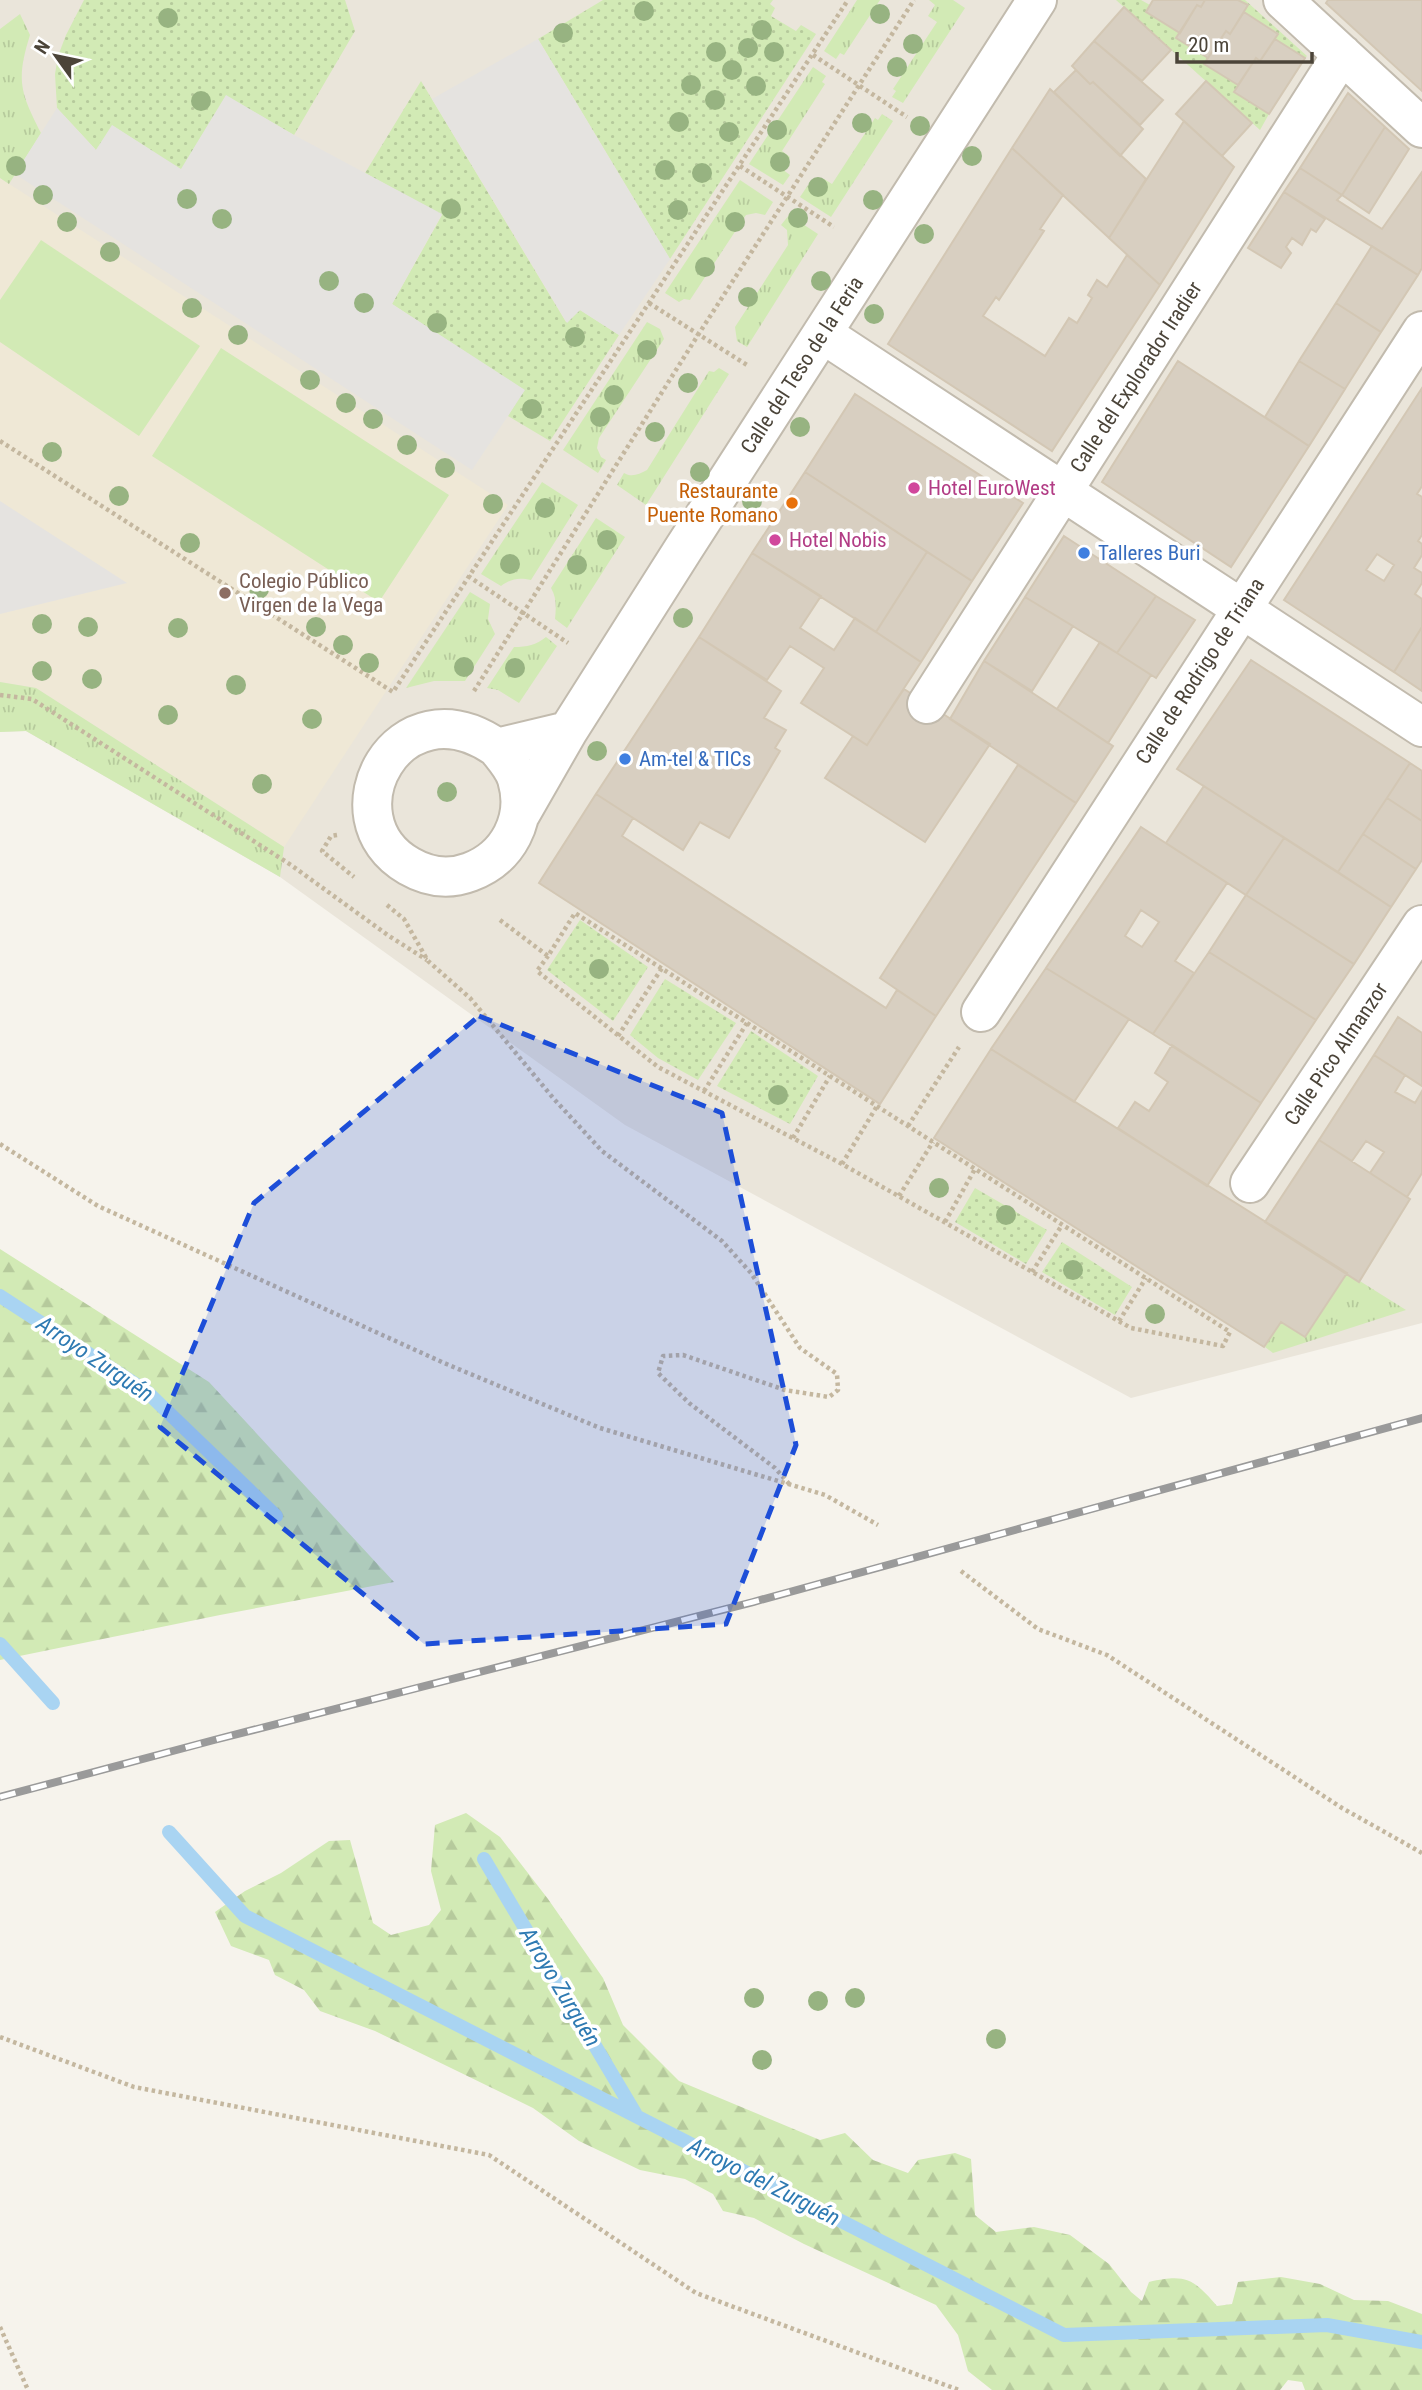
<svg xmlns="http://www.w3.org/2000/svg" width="1422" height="2390" viewBox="0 0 1422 2390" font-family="'Roboto Condensed',sans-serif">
<defs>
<pattern id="grass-tufts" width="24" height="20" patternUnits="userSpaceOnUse" patternTransform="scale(1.75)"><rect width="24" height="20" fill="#d2eab5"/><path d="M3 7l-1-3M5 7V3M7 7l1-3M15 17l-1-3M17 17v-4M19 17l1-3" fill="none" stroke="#b6ca9c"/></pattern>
<pattern id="forest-firs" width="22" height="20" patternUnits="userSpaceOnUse" patternTransform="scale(1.75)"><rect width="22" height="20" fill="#d2eab5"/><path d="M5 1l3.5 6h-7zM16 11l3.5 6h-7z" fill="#b6ca9c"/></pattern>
<pattern id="park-dots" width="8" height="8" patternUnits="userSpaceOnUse" patternTransform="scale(1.75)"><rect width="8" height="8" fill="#d2eab5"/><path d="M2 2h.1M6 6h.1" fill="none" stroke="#b6ca9c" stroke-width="1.8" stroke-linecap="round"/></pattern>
</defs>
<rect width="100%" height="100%" fill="#f6f3ec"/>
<path fill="#eae5da" d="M 0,0 L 1422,0 L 1422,1323 L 1131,1398 L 625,1125 L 280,877 L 26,731 L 0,732 Z"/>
<path fill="#efe8d6" d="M 0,178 L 508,505 L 284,847 L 36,688 L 0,682 Z"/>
<path fill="url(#grass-tufts)" d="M 857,0 L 880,0 L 844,55 L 840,53 L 836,59 L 824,51 Z
M 929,0 L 953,0 L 965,8 L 903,103 L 892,97 L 896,91 L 893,89 L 937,22 L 928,16 L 935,5 Z
M 20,14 L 30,35 C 16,80 20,92 41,133 L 9,184 L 0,178 L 0,29 Z
M 813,67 L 826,76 L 822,82 L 825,84 L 782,151 L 790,157 L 782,169 L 790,175 L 783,185 L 749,164 Z
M 882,114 L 893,121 L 831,217 L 800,197 L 808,185 L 816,191 L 824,179 L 832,184 L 875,118 L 878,120 Z
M 740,180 L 773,202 L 765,215 L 756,213 L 746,215 L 690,300 L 684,299 L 679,302 L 665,293 Z
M 789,215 L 818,234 L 747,347 L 737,341 L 735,327 L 788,245 L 787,230 L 781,225 Z
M 647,322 L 660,329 L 664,339 L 599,438 L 597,448 L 601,457 L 606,460 L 598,473 L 563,450 Z
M 719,368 L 729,374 L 646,505 L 617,485 L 624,473 C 632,478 639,474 647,470 L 709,371 L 714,372 Z
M 542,482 L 578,505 L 531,580 C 518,577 511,579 501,586 L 481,574 Z
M 596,518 L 625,537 L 567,628 L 555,619 C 556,609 557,598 551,588 Z
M 470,592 L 490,604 L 488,619 L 495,634 L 465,681 L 434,681 L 406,688 Z
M 546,637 L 557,646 L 519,703 L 498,690 L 487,688 L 514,647 C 527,647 536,645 546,637 Z
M 0,682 L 36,688 L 284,847 L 280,877 L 26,731 L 0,732 Z
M 1347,1273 L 1406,1310 L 1273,1353 L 1265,1347 L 1281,1322 L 1305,1337 Z"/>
<path fill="url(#forest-firs)" d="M 0,1249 L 209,1382 L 394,1582 L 220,1615 L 0,1660 Z
M 466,1813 L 500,1837 L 548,1899 L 603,1978 L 623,2025 L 679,2081 L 820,2140 L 845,2133 L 873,2160 L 908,2173 L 918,2160 L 955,2153 L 971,2159 L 975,2215 L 996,2232 L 1034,2227 L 1070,2235 L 1109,2264 L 1131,2292 L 1142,2301 L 1149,2282 C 1185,2274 1193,2278 1217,2306 L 1232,2304 L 1238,2282 L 1281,2277 L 1320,2284 L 1354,2300 L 1388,2301 L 1422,2314 L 1422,2390 L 1305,2390 L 1302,2382 L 1288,2380 L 1280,2390 L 992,2390 L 968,2371 L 958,2335 L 936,2305 L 804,2244 L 754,2218 L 723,2211 L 713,2194 L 685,2179 L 640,2170 L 579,2141 L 533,2108 L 375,2031 L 320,2011 L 304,1990 L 275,1975 L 269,1960 L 231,1946 L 215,1912 L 245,1891 L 281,1873 L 329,1841 L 350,1840 L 373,1923 L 391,1935 L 429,1925 L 441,1910 L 431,1871 L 435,1825 Z"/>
<path fill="url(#park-dots)" d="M 84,0 L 345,0 L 355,31 L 294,135 L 226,96 L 181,170 L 113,126 L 96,150 L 57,108 L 55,74 L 58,56 L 66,35 Z
M 603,0 L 773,0 L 770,4 L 775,8 L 771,16 L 796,31 L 801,25 L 816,34 L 670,259 L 538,39 Z
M 1116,0 L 1141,0 L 1150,5 L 1147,12 L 1180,33 L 1177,38 L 1208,58 L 1205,64 L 1238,85 L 1269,114 L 1260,130 Z
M 1238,0 L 1245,0 L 1307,56 L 1305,58 L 1275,39 L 1278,33 L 1244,12 L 1247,5 Z
M 421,81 L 566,322 L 580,310 L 619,335 L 550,441 L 508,416 L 524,390 L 392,304 L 442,215 L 365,173 Z
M 580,920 L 648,967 L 613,1021 L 547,970 Z
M 665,979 L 736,1023 L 698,1080 L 658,1058 L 630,1035 Z
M 751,1031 L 818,1076 L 790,1124 L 717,1086 Z
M 975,1188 L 1047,1230 L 1026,1264 L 955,1222 Z
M 1062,1242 L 1132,1287 L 1115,1315 L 1042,1272 Z"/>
<path fill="#d2eab5" d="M 41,240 L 200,346 L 139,436 L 0,342 L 0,300 Z
M 221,348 L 449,495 L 379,602 L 152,456 Z"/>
<path fill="#e5e3e0" d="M 538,39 L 670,259 L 619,335 L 580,310 L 567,323 L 432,99 Z
M 226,95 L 294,135 L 442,214 L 392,304 L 525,390 L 472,470 L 15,174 L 57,108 L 96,150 L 112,125 L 181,169 Z
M 0,501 L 127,583 L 0,614 Z"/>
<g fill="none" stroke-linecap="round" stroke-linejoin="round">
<path stroke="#a9d4f2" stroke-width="14" d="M 0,1296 L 146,1391 L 276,1516
M 0,1644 L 53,1703
M 169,1832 L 245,1916 L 1064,2335 L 1327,2325 L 1422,2342
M 484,1859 L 635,2113"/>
</g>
<path fill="#d8cfc1" stroke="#d3c7b4" stroke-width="2" fill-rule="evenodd" d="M 1153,0 L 1205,0 L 1201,7 L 1197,5 L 1180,33 L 1146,12 Z
M 1205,0 L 1238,0 L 1248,5 L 1230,34 L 1226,31 L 1208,58 L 1176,38 L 1197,5 L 1201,7 Z
M 1328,0 L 1422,0 L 1422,91 L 1326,3 Z
M 1124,7 L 1171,50 L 1142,81 L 1094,41 Z
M 1244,12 L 1278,34 L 1260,61 L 1256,58 L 1238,85 L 1204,64 L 1226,31 L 1230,34 Z
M 1275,39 L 1305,58 L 1269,114 L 1234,92 L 1256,58 L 1260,61 Z
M 1094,41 L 1163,100 L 1140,125 L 1093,82 L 1090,84 L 1072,66 Z
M 1076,70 L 1090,84 L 1093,82 L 1143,129 L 1120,156 L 1054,92 Z
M 1206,81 L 1252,123 L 1222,156 L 1176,114 Z
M 1050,89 L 1146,179 L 1109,238 L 1012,148 Z
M 1348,93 L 1385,127 L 1342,195 L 1300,168 Z
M 1184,121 L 1234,167 L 1160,285 L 1109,238 Z
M 1385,127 L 1409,149 L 1369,213 L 1342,195 Z
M 1012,148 L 1063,195 L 1040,229 L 1044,231 L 999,300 L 996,297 L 983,316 L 1045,356 L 1069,318 L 1077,323 L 1092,298 L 1088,295 L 1097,280 L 1107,287 L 1127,255 L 1160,285 L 1052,451 L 888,344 Z
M 1300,168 L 1342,195 L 1337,200 L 1382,229 L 1422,172 L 1422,268 L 1418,275 L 1284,192 Z
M 1284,192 L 1325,219 L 1316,232 L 1311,229 L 1302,245 L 1292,238 L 1286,247 L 1291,253 L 1281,268 L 1248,248 Z
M 1372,246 L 1418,275 L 1381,332 L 1336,303 Z
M 1336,303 L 1381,332 L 1345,389 L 1299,361 Z
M 1178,361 L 1309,446 L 1231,567 L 1102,482 Z
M 1299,361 L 1345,389 L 1309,446 L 1265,417 Z
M 1422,388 L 1422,486 L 1417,494 L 1422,497 L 1422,535 L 1418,541 L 1422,544 L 1422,555 L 1414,568 L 1422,573 L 1422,583 L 1415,594 L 1422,599 L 1422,627 L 1394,672 L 1284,600 ZM 1377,554 L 1394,565 L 1384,581 L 1366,570 Z
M 855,394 L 1023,503 L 972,581 L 805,472 Z
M 805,472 L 927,552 L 876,632 L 752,553 Z
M 1064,536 L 1156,596 L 1117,653 L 1025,597 Z
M 927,552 L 972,581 L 921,662 L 876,632 Z
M 752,553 L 821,596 L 800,628 L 834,650 L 855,618 L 921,662 L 867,745 L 801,703 L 824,668 L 790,646 L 767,680 L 699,637 Z
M 1156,596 L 1195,620 L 1156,678 L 1117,653 Z
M 1025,597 L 1073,626 L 1032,691 L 984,661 Z
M 1422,627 L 1422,691 L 1394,672 Z
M 699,637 L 781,691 L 764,718 L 786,730 L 775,748 L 780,751 L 729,838 L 700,822 L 683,850 L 596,794 Z
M 1100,642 L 1151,675 L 1108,743 L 1057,709 Z
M 1251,660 L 1410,763 L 1338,872 L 1177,769 Z
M 984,661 L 1113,746 L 1076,803 L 950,719 Z
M 904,689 L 990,744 L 925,842 L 825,778 L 853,736 L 867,745 Z
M 1410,763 L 1422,771 L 1422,821 L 1387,798 Z
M 1018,765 L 1076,803 L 936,1016 L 880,978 Z
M 1204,786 L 1284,838 L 1246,895 L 1166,843 Z
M 596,794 L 633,818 L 622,836 L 886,1008 L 897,990 L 936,1016 L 880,1104 L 539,883 Z
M 1387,798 L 1422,821 L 1422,860 L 1416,869 L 1363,834 Z
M 1141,827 L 1227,883 L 1175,961 L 1194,973 L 1153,1034 L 1046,968 ZM 1141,910 L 1159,922 L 1142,947 L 1125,936 Z
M 1363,834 L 1416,869 L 1391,907 L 1338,872 Z
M 1284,838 L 1391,907 L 1354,964 L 1246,895 Z
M 1246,895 L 1354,964 L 1316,1020 L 1209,952 Z
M 1209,952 L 1316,1020 L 1261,1103 L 1153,1034 Z
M 1046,968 L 1129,1019 L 1074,1102 L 991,1049 Z
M 1398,1017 L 1422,1033 L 1422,1086 L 1374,1055 Z
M 1172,1045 L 1261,1103 L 1207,1186 L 1118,1128 L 1135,1102 L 1149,1111 L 1168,1082 L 1155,1073 Z
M 991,1049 L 1347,1273 L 1305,1337 L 1281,1322 L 1264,1347 L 934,1138 Z
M 1374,1055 L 1405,1075 L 1395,1092 L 1415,1103 L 1422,1091 L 1422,1173 L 1407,1197 L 1370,1173 L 1384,1152 L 1366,1141 L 1352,1161 L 1319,1140 Z
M 1319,1140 L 1410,1199 L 1359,1282 L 1265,1222 Z"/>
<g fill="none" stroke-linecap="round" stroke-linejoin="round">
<g stroke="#c2bbae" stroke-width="42">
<path id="minor" d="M 1283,0 L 1422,128
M 823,334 L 1422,727
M 927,704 L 1342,54
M 497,748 C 504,757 514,768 517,779 C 529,819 508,858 470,872 C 449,880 428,877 409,866 C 325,818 398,679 497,748 L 568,731
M 521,813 L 568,731 L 684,548 L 1037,0
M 981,1012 L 1422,331
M 1250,1183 L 1422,925"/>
</g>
<path stroke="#c4b79f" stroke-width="4.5" stroke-dasharray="3.5 3.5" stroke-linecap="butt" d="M 813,55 L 907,117
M 740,166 L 834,227
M 649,303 L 747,365
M 0,441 L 393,692 L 848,0
M 468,576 L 568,643
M 474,691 L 698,335 L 914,0
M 0,695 L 32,699 L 291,865 L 389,936 L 427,960
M 337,835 L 331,836 L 322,851 L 354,877
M 387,905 L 404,919 L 428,961 L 470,998 L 554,1099 L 602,1151 L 722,1241 L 751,1273 L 800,1348 L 837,1374 L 838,1390 L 829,1397 L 785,1390 L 683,1355 L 663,1356 L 658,1373 L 689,1403 L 775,1468 L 791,1486
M 500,920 L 548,956 L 575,913 L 1230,1332 L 1223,1346 L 1131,1328 L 842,1164 L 658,1067 L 537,971 L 548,956
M 618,1036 L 662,968
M 704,1091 L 747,1023
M 908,1126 L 959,1047
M 793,1138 L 830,1076
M 0,1144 L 98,1206 L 444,1363 L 600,1428 L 825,1495 L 878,1525
M 842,1164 L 877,1106
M 899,1196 L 933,1142
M 945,1222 L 975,1169
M 1032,1272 L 1062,1225
M 1119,1321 L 1146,1278
M 961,1571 L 1038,1629 L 1107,1655 L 1342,1808 L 1422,1853
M 0,2037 L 134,2087 L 489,2155 L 696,2293 L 959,2390
M 0,2327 L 28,2390"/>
<use href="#minor" stroke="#fff" stroke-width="38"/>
<g stroke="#9a9a9a" stroke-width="8">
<path id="rail" d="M 0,1797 L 214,1740 L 753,1602 L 1422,1418"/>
</g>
<use href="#rail" stroke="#fff" stroke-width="5" stroke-dasharray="16" stroke-linecap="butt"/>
</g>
<g fill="#97b381">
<circle cx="644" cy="11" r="10"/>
<circle cx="880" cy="14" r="10"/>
<circle cx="168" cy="18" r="10"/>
<circle cx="762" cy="30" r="10"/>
<circle cx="563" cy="33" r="10"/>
<circle cx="913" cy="44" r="10"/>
<circle cx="748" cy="48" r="10"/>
<circle cx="716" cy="52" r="10"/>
<circle cx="774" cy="52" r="10"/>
<circle cx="897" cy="67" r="10"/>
<circle cx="732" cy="70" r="10"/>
<circle cx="691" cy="85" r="10"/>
<circle cx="756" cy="86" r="10"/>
<circle cx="715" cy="100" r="10"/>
<circle cx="201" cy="101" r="10"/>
<circle cx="679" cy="122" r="10"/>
<circle cx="862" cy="123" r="10"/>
<circle cx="920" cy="126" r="10"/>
<circle cx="777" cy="130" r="10"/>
<circle cx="729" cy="132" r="10"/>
<circle cx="972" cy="156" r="10"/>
<circle cx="780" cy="162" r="10"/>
<circle cx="16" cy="166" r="10"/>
<circle cx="665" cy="170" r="10"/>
<circle cx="702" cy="173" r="10"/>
<circle cx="818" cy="187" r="10"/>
<circle cx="43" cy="195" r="10"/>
<circle cx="187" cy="199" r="10"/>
<circle cx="873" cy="200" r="10"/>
<circle cx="451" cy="209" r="10"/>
<circle cx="678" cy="210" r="10"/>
<circle cx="798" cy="218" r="10"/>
<circle cx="222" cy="219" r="10"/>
<circle cx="67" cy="222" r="10"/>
<circle cx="735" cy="222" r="10"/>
<circle cx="924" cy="234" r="10"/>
<circle cx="110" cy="252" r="10"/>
<circle cx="705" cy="267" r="10"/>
<circle cx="329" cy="281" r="10"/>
<circle cx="821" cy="281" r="10"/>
<circle cx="748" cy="297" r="10"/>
<circle cx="364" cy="303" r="10"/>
<circle cx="192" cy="308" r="10"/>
<circle cx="874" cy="314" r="10"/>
<circle cx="437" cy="323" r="10"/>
<circle cx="238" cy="335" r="10"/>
<circle cx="575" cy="337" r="10"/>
<circle cx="647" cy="350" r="10"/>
<circle cx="310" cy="380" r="10"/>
<circle cx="688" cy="383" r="10"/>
<circle cx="614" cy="395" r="10"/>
<circle cx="346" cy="403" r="10"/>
<circle cx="532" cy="409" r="10"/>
<circle cx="600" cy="417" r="10"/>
<circle cx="373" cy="419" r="10"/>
<circle cx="800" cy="427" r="10"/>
<circle cx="655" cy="432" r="10"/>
<circle cx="407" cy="445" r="10"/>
<circle cx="52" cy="452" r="10"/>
<circle cx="445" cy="468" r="10"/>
<circle cx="700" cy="472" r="10"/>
<circle cx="119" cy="496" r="10"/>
<circle cx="752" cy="501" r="10"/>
<circle cx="493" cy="504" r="10"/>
<circle cx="545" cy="508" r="10"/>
<circle cx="607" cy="540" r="10"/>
<circle cx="190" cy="543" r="10"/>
<circle cx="510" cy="564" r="10"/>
<circle cx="577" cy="565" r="10"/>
<circle cx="259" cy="589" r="10"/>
<circle cx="683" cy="618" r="10"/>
<circle cx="42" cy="624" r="10"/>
<circle cx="88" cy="627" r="10"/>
<circle cx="316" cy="627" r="10"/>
<circle cx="178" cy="628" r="10"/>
<circle cx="343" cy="645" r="10"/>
<circle cx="369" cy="663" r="10"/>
<circle cx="464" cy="667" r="10"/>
<circle cx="515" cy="668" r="10"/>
<circle cx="42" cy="671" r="10"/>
<circle cx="92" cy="679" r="10"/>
<circle cx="236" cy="685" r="10"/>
<circle cx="168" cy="715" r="10"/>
<circle cx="312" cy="719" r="10"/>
<circle cx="597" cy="751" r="10"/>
<circle cx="262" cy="784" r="10"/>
<circle cx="447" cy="792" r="10"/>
<circle cx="599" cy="969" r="10"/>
<circle cx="778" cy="1095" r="10"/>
<circle cx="939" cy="1188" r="10"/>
<circle cx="1006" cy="1215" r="10"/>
<circle cx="1073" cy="1270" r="10"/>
<circle cx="1155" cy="1314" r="10"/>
<circle cx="754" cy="1998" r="10"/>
<circle cx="855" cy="1998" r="10"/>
<circle cx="818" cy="2001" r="10"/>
<circle cx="996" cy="2039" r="10"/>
<circle cx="762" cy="2060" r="10"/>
</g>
<path fill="#1d4ed8" fill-opacity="0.2" stroke="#1d4ed8" stroke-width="5" stroke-dasharray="14 9" stroke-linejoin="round" d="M 479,1016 L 722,1113 L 796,1445 L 726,1624 L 424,1644 L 160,1427 L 254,1203 Z"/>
<g fill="#d1479c" stroke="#fff" stroke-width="2.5">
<circle cx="914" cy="488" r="7"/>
<circle cx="775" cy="540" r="7"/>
</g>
<circle fill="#e8710a" stroke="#fff" stroke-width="2.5" cx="792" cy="503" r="7"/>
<g fill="#3f7fe0" stroke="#fff" stroke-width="2.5">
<circle cx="1084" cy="553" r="7"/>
<circle cx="625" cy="759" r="7"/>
</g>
<circle fill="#8d6e63" stroke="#fff" stroke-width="2.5" cx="225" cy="593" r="7"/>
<g text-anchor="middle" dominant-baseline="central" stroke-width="7" stroke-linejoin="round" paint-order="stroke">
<g font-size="21" fill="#4b4439" stroke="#fff">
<text transform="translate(802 365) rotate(-57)">Calle del Teso de la Feria</text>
<text transform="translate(1136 377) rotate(-57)">Calle del Explorador Iradier</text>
<text transform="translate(1200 671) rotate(-57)">Calle de Rodrigo de Triana</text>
<text transform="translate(1336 1054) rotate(-56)">Calle Pico Almanzor</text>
</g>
<g font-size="21" fill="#b23c85" stroke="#fff" text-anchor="start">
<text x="928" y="488">Hotel EuroWest</text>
<text x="789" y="540">Hotel Nobis</text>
</g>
<g font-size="21" fill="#c56008" stroke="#fff" text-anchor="end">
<text x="778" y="491">Restaurante<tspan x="778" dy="24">Puente Romano</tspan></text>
</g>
<g font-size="21" fill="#366cbe" stroke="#fff" text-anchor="start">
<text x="1098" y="553">Talleres Buri</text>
<text x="639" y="759">Am-tel &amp; TICs</text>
</g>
<g font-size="21" fill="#785e54" stroke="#fff" text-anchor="start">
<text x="239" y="581">Colegio Público<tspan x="239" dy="24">Virgen de la Vega</tspan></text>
</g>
<g font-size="23" font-style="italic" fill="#2e7ab2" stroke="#fff">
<text transform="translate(95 1359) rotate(34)">Arroyo Zurguén</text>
<text transform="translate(560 1987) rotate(59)">Arroyo Zurguén</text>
<text transform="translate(764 2182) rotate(27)">Arroyo del Zurguén</text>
</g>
</g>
<g transform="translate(56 56) rotate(303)" stroke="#ffffff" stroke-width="5" paint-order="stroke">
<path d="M0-5L12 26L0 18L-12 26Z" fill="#4b4439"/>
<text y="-10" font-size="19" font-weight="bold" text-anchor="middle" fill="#4b4439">N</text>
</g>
<path d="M1177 52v10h135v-10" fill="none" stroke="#4b4439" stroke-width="3.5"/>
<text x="1188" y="52" font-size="21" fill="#4b4439" stroke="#ffffff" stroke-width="5" paint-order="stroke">20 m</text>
</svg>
